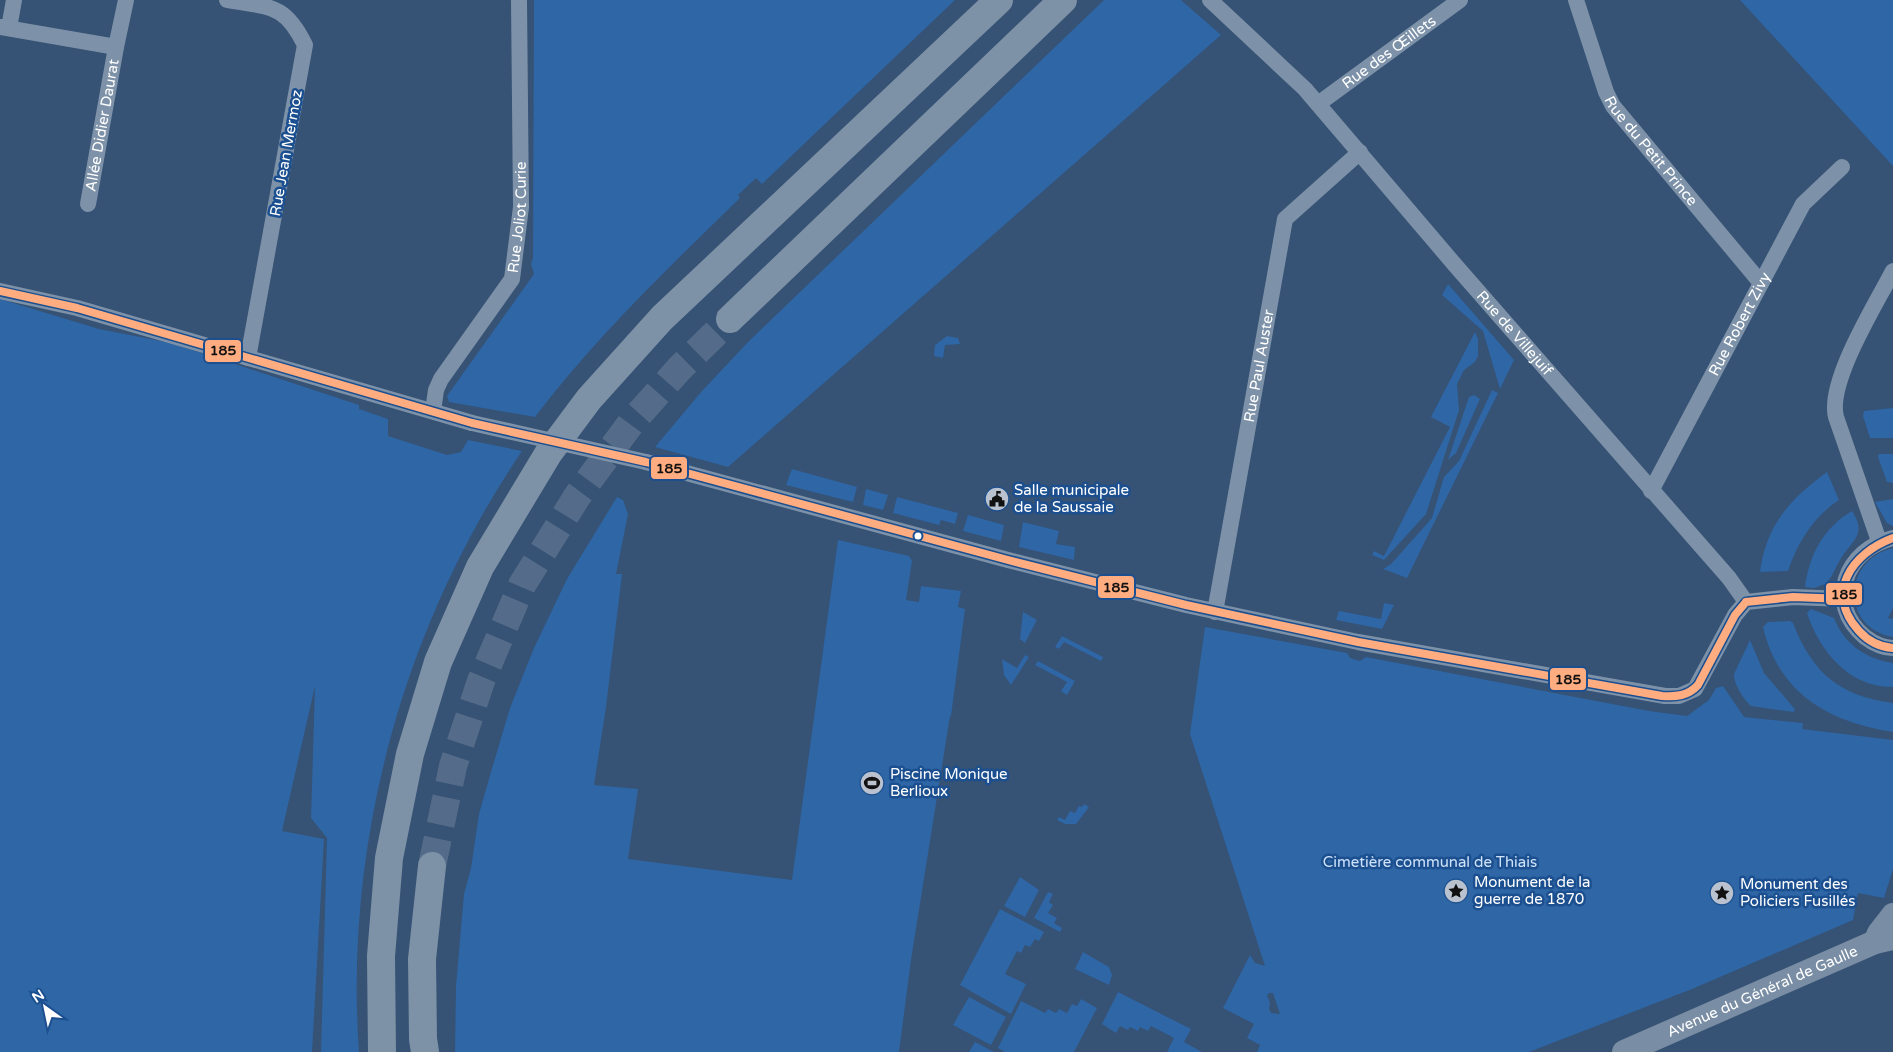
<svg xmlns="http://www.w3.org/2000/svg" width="1893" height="1052" viewBox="0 0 1893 1052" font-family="'Varela Round',sans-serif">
<rect width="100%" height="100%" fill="#365274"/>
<path fill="#2f66a5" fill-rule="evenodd" d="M 534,0 L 955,0 L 762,184 L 756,178 L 738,195 L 740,198 C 668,268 596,337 535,417 L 449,402 L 447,396 L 534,274 L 531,264 L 533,258 Z
M 1104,0 L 1181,0 L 1221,35 L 728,467 L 655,447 L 702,391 L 749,341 Z
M 1740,0 L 1893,0 L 1893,166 Z
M 1448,284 L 1514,360 L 1500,389 L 1483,331 L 1442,295 Z
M 0,299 L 99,329 L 171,343 L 359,405 L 359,409 L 388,419 L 388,436 L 447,455 L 461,452 L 468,440 L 522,451 C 404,625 344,841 359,1052 L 321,1052 L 327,838 L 311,818 L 315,686 L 282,831 L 324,839 L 312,1052 L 0,1052 Z
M 1475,332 L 1478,339 L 1478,356 L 1475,362 L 1464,370 L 1457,384 L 1459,410 L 1426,514 L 1384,560 L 1372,555 L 1374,551 L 1384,556 L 1450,427 L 1431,417 Z
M 947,336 L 958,338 L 960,344 L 945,345 L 943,358 L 934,356 L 935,345 Z
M 1492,390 L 1498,393 L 1407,578 L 1383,569 L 1391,564 L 1432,518 L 1444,477 L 1459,461 Z
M 1474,395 L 1480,399 L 1456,453 L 1448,460 L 1469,397 Z
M 1893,408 L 1893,438 L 1870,438 L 1863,416 L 1864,411 Z
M 1879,454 L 1893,454 L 1893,483 L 1887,482 L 1878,457 Z
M 792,469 L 857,487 L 853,502 L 786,485 Z
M 1827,472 L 1839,500 C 1813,517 1798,542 1788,571 L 1760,572 C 1766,525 1790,499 1827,472 Z
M 866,489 L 888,495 L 883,510 L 863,505 Z
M 617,497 L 623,500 L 628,514 L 616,574 L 622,574 L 606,707 L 594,785 L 638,789 L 628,859 L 792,880 L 838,540 L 909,556 L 912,561 L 906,600 L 919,602 L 921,586 L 961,591 L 958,607 L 965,609 L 951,716 L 950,716 L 911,960 L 899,1052 L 455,1052 L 456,986 L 464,894 L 471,868 L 479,814 L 491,772 L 510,708 L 534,648 L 567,579 Z
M 897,497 L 958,513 L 955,524 L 941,520 L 939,525 L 893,513 Z
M 1893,499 L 1893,526 L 1887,523 L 1875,502 Z
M 1852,511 C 1868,535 1851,541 1840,560 C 1835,568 1833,577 1825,584 L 1814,588 L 1805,587 C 1809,555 1824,527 1852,511 Z
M 968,515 L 1004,525 L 1001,541 L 963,531 Z
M 1023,522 L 1059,531 L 1056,544 L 1075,547 L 1074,560 L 1019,547 Z
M 1893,548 L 1893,608 L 1888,618 L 1893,619 L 1893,637 C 1841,628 1842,560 1893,548 Z
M 1384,603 L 1394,605 L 1382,629 L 1336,620 L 1339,611 L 1381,619 Z
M 1811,609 L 1834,618 C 1844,644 1866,659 1893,663 L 1893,687 C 1849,688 1819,650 1807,613 Z
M 1023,612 L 1037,620 L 1025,643 L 1020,639 Z
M 1790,621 L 1793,623 C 1812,672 1839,696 1893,703 L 1893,732 C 1830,722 1779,695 1763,627 L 1768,622 Z
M 1205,627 L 1347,653 L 1350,658 L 1360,661 L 1366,657 L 1649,711 L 1687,716 L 1709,700 L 1716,688 L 1723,686 L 1744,717 L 1803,723 L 1802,729 L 1893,740 L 1893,869 L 1884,898 L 1858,893 L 1853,920 L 1692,989 L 1529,1052 L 1257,1052 L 1260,1045 L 1247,1038 L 1254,1024 L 1223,1008 L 1250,955 L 1255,963 L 1265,966 L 1190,734 ZM 1269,993 L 1273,993 L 1280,1014 L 1271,1013 L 1269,1009 L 1270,1002 L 1267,996 Z
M 1062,636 L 1103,657 L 1101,661 L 1064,642 L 1059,649 L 1055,647 Z
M 1750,640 L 1764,673 L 1794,708 L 1795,710 L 1793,712 L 1751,706 C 1744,700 1733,683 1734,674 Z
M 1025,655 L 1029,657 L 1011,685 L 1004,675 L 1002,659 L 1017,668 Z
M 1038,661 L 1075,681 L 1067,695 L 1061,691 L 1067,682 L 1035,665 Z
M 1084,804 L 1089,807 L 1076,824 L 1065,824 L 1057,820 L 1059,817 L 1065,820 L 1070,811 L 1075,813 L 1079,806 L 1082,807 Z
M 1020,877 L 1039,890 L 1025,917 L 1004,906 Z
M 1048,892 L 1053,894 L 1049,902 L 1053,905 L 1048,913 L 1057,918 L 1054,923 L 1062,928 L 1060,932 L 1034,918 Z
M 1000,909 L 1044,932 L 1039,941 L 1035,939 L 1030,947 L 1025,945 L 1021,953 L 1017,951 L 1005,974 L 1026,984 L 1011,1014 L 960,985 Z
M 1083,952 L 1109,967 L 1112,975 L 1109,985 L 1075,969 Z
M 1118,992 L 1191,1029 L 1184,1042 L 1202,1052 L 1167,1052 L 1174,1038 L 1151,1026 L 1148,1031 L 1140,1027 L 1138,1031 L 1130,1027 L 1128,1030 L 1120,1026 L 1116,1033 L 1102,1024 Z
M 969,997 L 1006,1017 L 991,1045 L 953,1025 Z
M 1081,999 L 1097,1008 L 1074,1052 L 1005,1052 L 998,1048 L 1021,1001 L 1045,1013 L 1048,1009 L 1056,1013 L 1059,1009 L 1067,1013 L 1072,1004 L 1077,1006 Z
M 975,1042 L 994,1052 L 969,1052 Z"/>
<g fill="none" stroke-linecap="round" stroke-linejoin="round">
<path stroke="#546c89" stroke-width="28" stroke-dasharray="28 14" stroke-linecap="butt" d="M 432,866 L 453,766 L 481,681 L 522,585 L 578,495 L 631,423 L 679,369 L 730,319"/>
<g stroke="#7d92a8" stroke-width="16">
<path d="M 227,0 C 269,8 284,2 305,45 L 248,358"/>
<path id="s1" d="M 1210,0 L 1305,89 L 1455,265 L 1729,578 L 1746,602"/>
<path id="s2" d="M 1576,0 L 1606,92 L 1613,106 L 1761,283"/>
<path d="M 0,27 L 116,47 L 126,0"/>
<path d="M 9,28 L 14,0"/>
<path id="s3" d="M 1318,104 L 1460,0"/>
<path id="s4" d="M 88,204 L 116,47"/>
<path d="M 0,291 L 77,308 L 472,423"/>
<path id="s5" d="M 433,411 L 436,390 L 441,379 L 512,279 L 521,207 L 519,0"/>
<path d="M 646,462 L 1008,560 L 1186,605 L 1358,642 L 1665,696 L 1679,696 L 1695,689 L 1735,615 L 1746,602"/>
<path id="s6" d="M 1651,491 L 1803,204 L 1842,167"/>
<path d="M 1893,538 C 1846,549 1824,603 1865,637 C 1873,643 1883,648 1893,648"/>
<path d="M 1879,541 L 1836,417 C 1827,382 1876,304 1893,271"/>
<path d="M 1746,602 L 1793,597 L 1844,599"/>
<path id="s7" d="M 1215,612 L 1285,219 L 1360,152"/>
</g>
<g stroke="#798da4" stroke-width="24">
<path d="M 1875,942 L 1879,933 L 1893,915"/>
<path id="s8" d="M 1624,1052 L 1875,942 L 1893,938"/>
</g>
<path stroke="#7e92a7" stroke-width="28" d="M 730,319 L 1063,0
M 382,1052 L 381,956 L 389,858 L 410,754 L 438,662 L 480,567 L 548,454 L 589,399 L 662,318 L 999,0
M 425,1052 L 423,1039 L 422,959 L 432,866"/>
<path stroke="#7d92a8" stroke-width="16" d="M 472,423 L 646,462"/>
<g stroke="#1b4f8f" stroke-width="11">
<path id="bus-1" d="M 0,291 L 77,308 L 472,423 L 646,462 L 1008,560 L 1186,605 L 1358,642 L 1662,696 C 1676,697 1688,696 1698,685 L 1735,615 L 1746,602
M 1893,538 C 1852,553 1824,593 1859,631 C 1868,641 1879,647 1893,648
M 1746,602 L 1793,597 L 1844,599"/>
</g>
<use href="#bus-1" stroke="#ffac80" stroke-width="8"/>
</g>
<defs>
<g id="civic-disc" transform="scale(1.25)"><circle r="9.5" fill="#b9c2ce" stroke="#1b4f8f"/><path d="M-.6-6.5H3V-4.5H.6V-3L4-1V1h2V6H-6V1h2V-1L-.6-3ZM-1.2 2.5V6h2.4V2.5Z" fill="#111"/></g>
<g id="stadium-disc" transform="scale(1.25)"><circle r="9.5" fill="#b9c2ce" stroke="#1b4f8f"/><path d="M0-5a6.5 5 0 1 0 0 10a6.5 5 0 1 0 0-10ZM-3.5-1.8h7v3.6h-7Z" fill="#111"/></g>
<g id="sight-disc" transform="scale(1.25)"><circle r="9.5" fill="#b9c2ce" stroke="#1b4f8f"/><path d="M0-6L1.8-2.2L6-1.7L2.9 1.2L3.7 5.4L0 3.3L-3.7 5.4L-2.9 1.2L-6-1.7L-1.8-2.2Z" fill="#111"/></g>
</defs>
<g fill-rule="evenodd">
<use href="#civic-disc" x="997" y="499"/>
<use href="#stadium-disc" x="872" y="783"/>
<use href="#sight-disc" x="1456" y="891"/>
<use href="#sight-disc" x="1722" y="893"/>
</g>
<circle fill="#fff" stroke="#1b4f8f" stroke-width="2" cx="918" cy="536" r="4.5"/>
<g text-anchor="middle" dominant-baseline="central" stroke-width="5" stroke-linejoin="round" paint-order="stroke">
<g font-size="15" fill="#fff" stroke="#1b4f8f">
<text stroke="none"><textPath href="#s3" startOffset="88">Rue des Œillets</textPath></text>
<text stroke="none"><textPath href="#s4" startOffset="80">Allée Didier Daurat</textPath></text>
<text stroke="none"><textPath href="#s2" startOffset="171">Rue du Petit Prince</textPath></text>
<text transform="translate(286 153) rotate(-80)">Rue Jean Mermoz</text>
<text stroke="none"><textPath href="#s5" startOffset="218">Rue Joliot Curie</textPath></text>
<text stroke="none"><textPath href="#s6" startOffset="189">Rue Robert Zivy</textPath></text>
<text stroke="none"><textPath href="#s1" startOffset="452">Rue de Villejuif</textPath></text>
<text stroke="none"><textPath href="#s7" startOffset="250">Rue Paul Auster</textPath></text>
<text stroke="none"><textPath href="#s8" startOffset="151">Avenue du Général de Gaulle</textPath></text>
</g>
<g font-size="15" fill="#fff" stroke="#1b4f8f" text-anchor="start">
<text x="1014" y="490">Salle municipale<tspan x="1014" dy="17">de la Saussaie</tspan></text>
<text x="890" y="774">Piscine Monique<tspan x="890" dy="17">Berlioux</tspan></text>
<text x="1474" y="882">Monument de la<tspan x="1474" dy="17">guerre de 1870</tspan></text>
<text x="1740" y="884">Monument des<tspan x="1740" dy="17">Policiers Fusillés</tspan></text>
</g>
<g font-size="15" fill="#cfe3fa" stroke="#1b4f8f">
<text x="1430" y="862">Cimetière communal de Thiais</text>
</g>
</g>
<g stroke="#1b4f8f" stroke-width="2">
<rect x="204" y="339" width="38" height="24" rx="5" fill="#ffac80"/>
<rect x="650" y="456" width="38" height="24" rx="5" fill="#ffac80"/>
<rect x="1097" y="575" width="38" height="24" rx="5" fill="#ffac80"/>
<rect x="1825" y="582" width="38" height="24" rx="5" fill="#ffac80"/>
<rect x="1549" y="667" width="38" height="24" rx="5" fill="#ffac80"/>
</g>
<g font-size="14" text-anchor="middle" font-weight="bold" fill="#111">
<text x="223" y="355">185</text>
<text x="669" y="473">185</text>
<text x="1116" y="592">185</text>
<text x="1844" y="599">185</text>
<text x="1568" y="684">185</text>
</g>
<g transform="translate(45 1007) rotate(327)" stroke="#1b4f8f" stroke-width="4" paint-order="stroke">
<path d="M0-4L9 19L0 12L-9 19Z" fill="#ffffff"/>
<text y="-8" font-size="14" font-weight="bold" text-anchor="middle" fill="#ffffff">N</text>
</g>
</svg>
